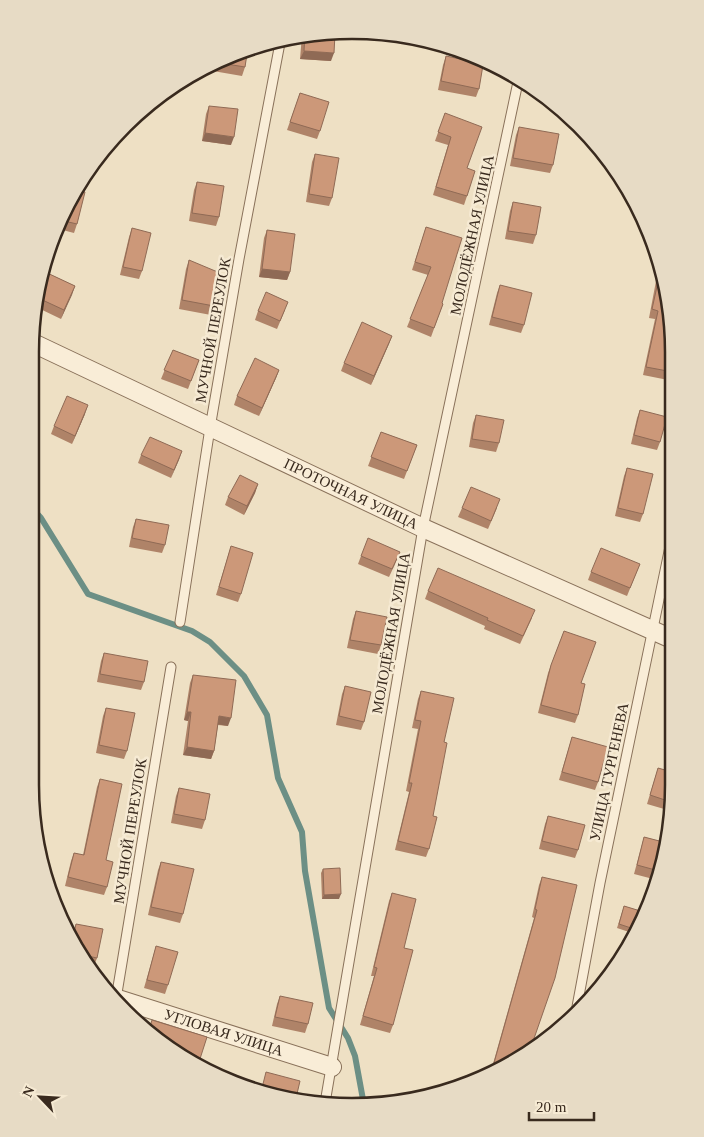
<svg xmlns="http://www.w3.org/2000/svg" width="704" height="1137" viewBox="0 0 704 1137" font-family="Georgia,serif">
<rect width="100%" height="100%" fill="#eee0c4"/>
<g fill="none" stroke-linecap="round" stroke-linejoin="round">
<path stroke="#6c8f85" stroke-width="6" d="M 32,508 L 41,518 L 88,594 L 192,631 L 210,642 L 244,676 L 267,715 L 278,778 L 302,832 L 305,871 L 329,1008 L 348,1038 L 355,1056 L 364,1105"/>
<g stroke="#89715a" stroke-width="11">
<path id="service" d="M 180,622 L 210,428 L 239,259 L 280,43
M 116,999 L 171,667
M 576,1012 L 600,883 L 672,537
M 325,1103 L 423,528 L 518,82"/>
</g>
<g stroke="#89715a" stroke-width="20">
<g id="minor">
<path id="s1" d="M 33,343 L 423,528 L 672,639"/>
<path id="s2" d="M 115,998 L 332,1067"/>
</g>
</g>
<use href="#service" stroke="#f9edd7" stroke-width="9"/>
<use href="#minor" stroke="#f9edd7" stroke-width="18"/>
</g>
<path fill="#af8368" d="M 310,33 L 331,61 L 300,59 L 302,35 Z
M 247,54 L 245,67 L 242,76 L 213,71 L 214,65 Z
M 446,56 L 479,89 L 476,97 L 438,90 L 443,65 Z
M 300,93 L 320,131 L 317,139 L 287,130 Z
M 209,106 L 231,145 L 202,141 L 206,114 Z
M 445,113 L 467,168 L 467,196 L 464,205 L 433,195 L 448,145 L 435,141 Z
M 519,127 L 553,165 L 550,173 L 510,166 L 516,135 Z
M 315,154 L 332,198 L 329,206 L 306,202 L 312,162 Z
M 197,182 L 219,217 L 216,226 L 189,221 L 194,190 Z
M 77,190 L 77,224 L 74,233 L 55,228 Z
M 513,202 L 536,235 L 533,244 L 505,239 L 510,211 Z
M 426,227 L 442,303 L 443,304 L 431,337 L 407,327 L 428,275 L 412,270 Z
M 132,228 L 142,271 L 139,279 L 120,275 L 129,237 Z
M 267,230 L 290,272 L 287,280 L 259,277 L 264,238 Z
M 189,260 L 214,306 L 211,315 L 179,309 L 186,269 Z
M 43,271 L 75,286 L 61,319 L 34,306 Z
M 660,273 L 673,331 L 673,381 L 643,375 L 655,319 L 649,318 L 656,281 Z
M 500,285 L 524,325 L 521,333 L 489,325 L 497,293 Z
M 285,310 L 277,329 L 255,320 L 258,311 Z
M 392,336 L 371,385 L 341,371 L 344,363 Z
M 173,350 L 199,360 L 188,389 L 161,379 Z
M 279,370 L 276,378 L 259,416 L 234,405 L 237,396 Z
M 640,410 L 660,442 L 657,450 L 631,444 L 637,418 Z
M 85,414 L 72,444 L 51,434 L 54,426 Z
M 476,415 L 499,443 L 496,452 L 469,447 L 473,423 Z
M 381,432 L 417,445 L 404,479 L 368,466 Z
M 182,451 L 171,478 L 138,463 L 141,455 Z
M 627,468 L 643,514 L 640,522 L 615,516 L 624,476 Z
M 258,484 L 255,493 L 244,515 L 225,505 L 228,497 Z
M 462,508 L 497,508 L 488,529 L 458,517 Z
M 136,519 L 165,545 L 162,553 L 129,547 L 133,527 Z
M 231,546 L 241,594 L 238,602 L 216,595 Z
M 361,556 L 397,560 L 389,577 L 358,564 Z
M 640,564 L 627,596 L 588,580 L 591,572 Z
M 428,591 L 532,618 L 520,644 L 484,629 L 485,626 L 425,599 Z
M 356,611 L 381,645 L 378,654 L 347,648 L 353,619 Z
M 564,631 L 581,683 L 578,715 L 575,723 L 538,713 L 548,673 Z
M 104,653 L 144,682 L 141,690 L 97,682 L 101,661 Z
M 193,675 L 228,726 L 218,725 L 214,751 L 211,759 L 183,755 L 188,721 L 184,720 L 190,683 Z
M 345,686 L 364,722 L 361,730 L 336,725 L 342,694 Z
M 672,688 L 672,714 L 666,713 Z
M 421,691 L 444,742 L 433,816 L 429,849 L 426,857 L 395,850 L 409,792 L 406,791 L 418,729 L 412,728 L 418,699 Z
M 106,708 L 127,751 L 124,759 L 96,753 L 103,716 Z
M 572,737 L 598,782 L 595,790 L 559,780 Z
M 658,768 L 672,772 L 671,811 L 647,804 Z
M 100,779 L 107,887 L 104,895 L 65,886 L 71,861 L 74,853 L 83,855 L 97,787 Z
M 179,788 L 205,820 L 202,829 L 171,823 L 176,796 Z
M 548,816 L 578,850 L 575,858 L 539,849 L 545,824 Z
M 644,837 L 667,843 L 657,880 L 634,874 Z
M 161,862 L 183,914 L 180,923 L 148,915 L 158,870 Z
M 323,869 L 339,899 L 322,899 L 321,873 Z
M 542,877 L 530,1050 L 491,1071 L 534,918 L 532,917 L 539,885 Z
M 392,893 L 404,948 L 393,1025 L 390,1033 L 360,1025 L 374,976 L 371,976 L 389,901 Z
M 624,906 L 647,913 L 635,934 L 617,928 Z
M 76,924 L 97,958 L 94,966 L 88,965 L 72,936 Z
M 156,946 L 168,985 L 165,994 L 144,988 Z
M 280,996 L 308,1024 L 305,1033 L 272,1026 L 277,1004 Z"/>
<path fill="#8f6a55" d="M 304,51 L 334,53 L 331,61 L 300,59 Z
M 205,133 L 234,137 L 231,145 L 202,141 Z
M 262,269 L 290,272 L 287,280 L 259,277 Z
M 75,286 L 72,295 L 61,319 L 64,310 Z
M 392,336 L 389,344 L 371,385 L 374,376 Z
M 279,370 L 276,378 L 259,416 L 262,408 Z
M 88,405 L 85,414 L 72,444 L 75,436 Z
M 182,451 L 179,460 L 171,478 L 174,470 Z
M 258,484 L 255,493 L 244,515 L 247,506 Z
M 187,712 L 191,712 L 188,721 L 184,720 Z
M 219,716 L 231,718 L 228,726 L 216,724 Z
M 187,747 L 214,751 L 211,759 L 183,755 Z
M 341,894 L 339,899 L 322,899 L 324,895 Z"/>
<path fill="#cc9879" stroke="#8f6a55" d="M 310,33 L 335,34 L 334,53 L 304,51 L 305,34 Z
M 247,54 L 245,67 L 220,63 Z
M 446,56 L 479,63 L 483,65 L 479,89 L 441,81 Z
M 300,93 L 329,102 L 320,131 L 290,122 Z
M 209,106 L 238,109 L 234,137 L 205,133 Z
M 445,113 L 482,127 L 467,168 L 475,171 L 467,196 L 436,187 L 451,137 L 438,132 Z
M 519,127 L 559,134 L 553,165 L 513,158 Z
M 315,154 L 339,158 L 332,198 L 309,194 Z
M 197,182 L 224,186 L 219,217 L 192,213 Z
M 77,190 L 85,192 L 77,224 L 60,220 Z
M 513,202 L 541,207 L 536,235 L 508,231 Z
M 426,227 L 462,238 L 442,303 L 443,304 L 434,328 L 410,319 L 431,267 L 415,262 Z
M 132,228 L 151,233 L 142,271 L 123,267 Z
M 267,230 L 295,234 L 290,272 L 262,269 Z
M 189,260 L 220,273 L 214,306 L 182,300 Z
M 43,271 L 75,286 L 64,310 L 36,297 Z
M 660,273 L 662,273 L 673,331 L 673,372 L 646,367 L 658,311 L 652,309 Z
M 500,285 L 532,293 L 524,325 L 492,317 Z
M 266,292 L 288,302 L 280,321 L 258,311 Z
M 362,322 L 392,336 L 374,376 L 344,363 Z
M 173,350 L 199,360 L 191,381 L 164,370 Z
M 255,358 L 279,370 L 262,408 L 237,396 Z
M 67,396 L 88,405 L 75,436 L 54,426 Z
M 640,410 L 667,417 L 660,442 L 634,435 Z
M 476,415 L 504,420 L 499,443 L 472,439 Z
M 381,432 L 417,445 L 407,471 L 371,457 Z
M 150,437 L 182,451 L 174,470 L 141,455 Z
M 627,468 L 653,474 L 643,514 L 618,508 Z
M 240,475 L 258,484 L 247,506 L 228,497 Z
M 471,487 L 500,499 L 491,521 L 462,508 Z
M 136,519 L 169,525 L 165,545 L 132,538 Z
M 368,538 L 400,552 L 392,569 L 361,556 Z
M 231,546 L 253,553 L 241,594 L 219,587 Z
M 601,548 L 640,564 L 630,588 L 591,572 Z
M 438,568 L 535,610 L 523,636 L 487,620 L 488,618 L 428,591 Z
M 356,611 L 387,617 L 381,645 L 350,640 Z
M 564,631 L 596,642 L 581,683 L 585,684 L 578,715 L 541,705 L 551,665 Z
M 104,653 L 148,661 L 144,682 L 100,674 Z
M 193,675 L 236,680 L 231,718 L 219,716 L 214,751 L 187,747 L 191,712 L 187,712 Z
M 345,686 L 371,692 L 364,722 L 339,716 Z
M 421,691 L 454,698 L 444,742 L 447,743 L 433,816 L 437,817 L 429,849 L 398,841 L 412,783 L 409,783 L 421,721 L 415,720 Z
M 672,692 L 672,705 L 669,704 Z
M 106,708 L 135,713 L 127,751 L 99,745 Z
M 572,737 L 608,747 L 598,782 L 562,772 Z
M 658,768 L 672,772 L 671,802 L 650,795 Z
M 100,779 L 122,784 L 106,860 L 113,862 L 107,887 L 68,877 L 74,853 L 84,855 Z
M 179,788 L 210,794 L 205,820 L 174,814 Z
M 548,816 L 585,825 L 578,850 L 542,841 Z
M 644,837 L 667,843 L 659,871 L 637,865 Z
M 161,862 L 194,869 L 183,914 L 151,907 Z
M 340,868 L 341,894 L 324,895 L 323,869 Z
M 542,877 L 577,885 L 555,978 L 530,1050 L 492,1070 L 537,910 L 535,909 Z
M 392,893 L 416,899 L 404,948 L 413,950 L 393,1025 L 363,1016 L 377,968 L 374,967 Z
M 624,906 L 647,913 L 637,930 L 619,924 Z
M 76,924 L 103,929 L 97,958 L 83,955 L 73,937 Z
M 156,946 L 178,952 L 168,985 L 147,980 Z
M 280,996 L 313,1003 L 308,1024 L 275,1017 Z
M 152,1020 L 207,1037 L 198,1065 L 173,1053 L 149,1030 Z
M 266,1072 L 300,1081 L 296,1098 L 261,1092 Z"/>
<g text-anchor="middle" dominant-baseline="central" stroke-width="5" stroke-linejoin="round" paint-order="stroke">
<g font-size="15" fill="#392a1e" stroke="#f6ead3">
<text transform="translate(472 235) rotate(-78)">МОЛОДЁЖНАЯ УЛИЦА</text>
<text transform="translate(213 330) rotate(-80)">МУЧНОЙ ПЕРЕУЛОК</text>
<text stroke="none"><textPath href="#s1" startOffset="352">ПРОТОЧНАЯ УЛИЦА</textPath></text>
<text transform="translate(391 633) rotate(-80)">МОЛОДЁЖНАЯ УЛИЦА</text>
<text transform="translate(609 772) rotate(-78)">УЛИЦА ТУРГЕНЕВА</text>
<text transform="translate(130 831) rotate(-81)">МУЧНОЙ ПЕРЕУЛОК</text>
<text stroke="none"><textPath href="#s2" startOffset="114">УГЛОВАЯ УЛИЦА</textPath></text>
</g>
</g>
<path d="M0 0H704V1137H0ZM352 39H352A313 313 0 0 1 665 352V785A313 313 0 0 1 352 1098H352A313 313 0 0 1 39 785V352A313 313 0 0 1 352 39Z" fill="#e7dbc5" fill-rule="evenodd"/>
<path fill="none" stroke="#392a1e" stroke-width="2.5" d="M352 39H352A313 313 0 0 1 665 352V785A313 313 0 0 1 352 1098H352A313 313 0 0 1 39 785V352A313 313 0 0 1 352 39Z"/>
<g transform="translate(40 1097) rotate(295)" stroke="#f6ead3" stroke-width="4" paint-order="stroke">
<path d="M0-4L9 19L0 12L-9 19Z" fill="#392a1e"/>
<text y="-8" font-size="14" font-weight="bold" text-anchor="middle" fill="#392a1e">N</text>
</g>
<path d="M529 1112v8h65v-8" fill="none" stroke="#392a1e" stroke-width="2.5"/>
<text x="536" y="1112" font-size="15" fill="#392a1e" stroke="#f6ead3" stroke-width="4" paint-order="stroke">20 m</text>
</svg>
